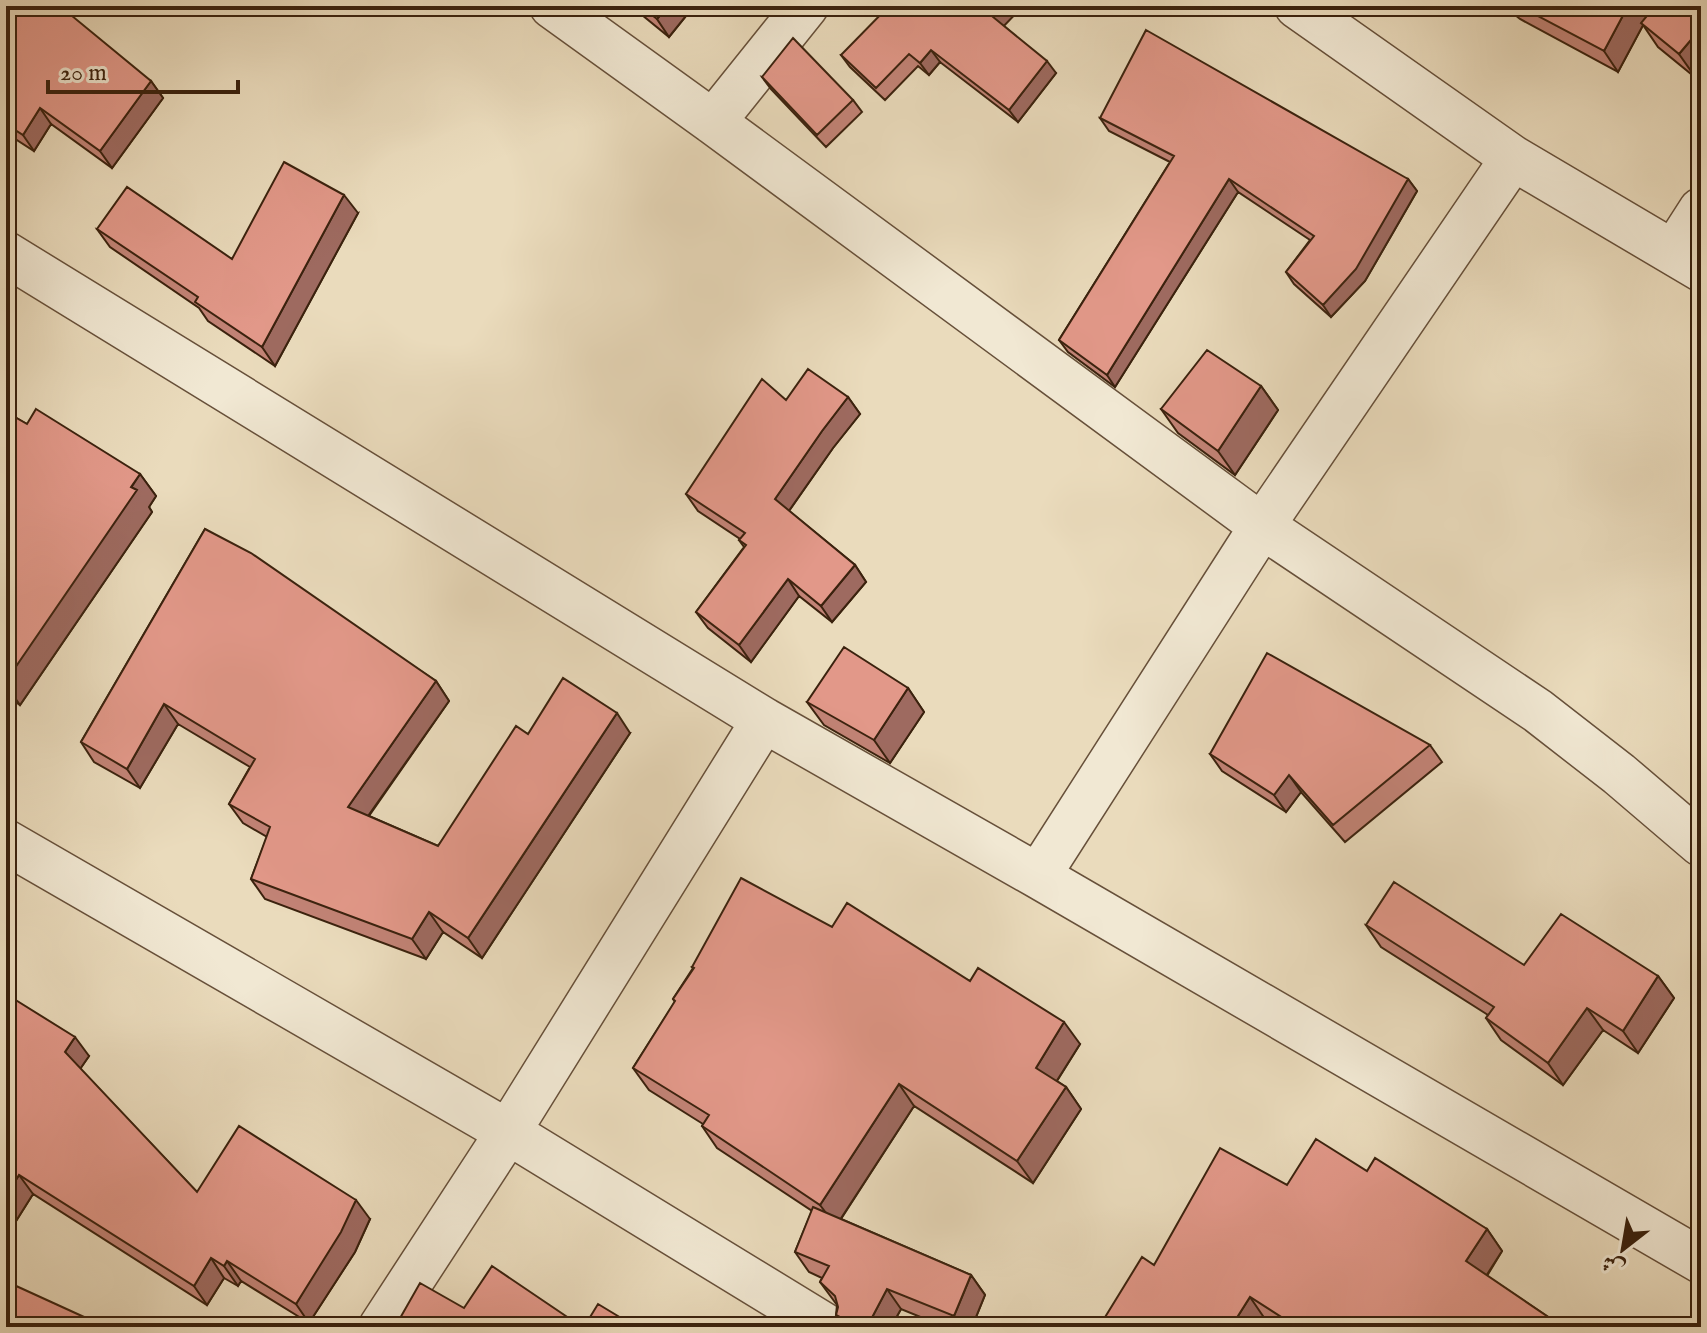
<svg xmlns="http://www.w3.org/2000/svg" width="1707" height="1333" viewBox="0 0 1707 1333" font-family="'IM FELL English',Amiri,serif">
<rect width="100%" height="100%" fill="#eadbbc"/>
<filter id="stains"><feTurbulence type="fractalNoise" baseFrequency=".0025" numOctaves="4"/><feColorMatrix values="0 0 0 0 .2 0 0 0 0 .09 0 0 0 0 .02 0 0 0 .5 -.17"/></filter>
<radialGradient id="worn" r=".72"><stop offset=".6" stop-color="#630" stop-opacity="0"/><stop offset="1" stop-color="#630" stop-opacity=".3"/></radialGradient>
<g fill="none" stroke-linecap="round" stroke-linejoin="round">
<g stroke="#67503a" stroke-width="47">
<path id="street" d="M 552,6 L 713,122 L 1262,526 L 1538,711 L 1619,774 L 1701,844
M 1297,6 L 1513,158 L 1701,269
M 713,122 L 806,6
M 1674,252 L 1701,210
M 6,254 L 764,720 L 1038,876 L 1701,1261
M 6,842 L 508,1132 L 827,1327
M 1038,876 L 1262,526 L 1513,158
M 381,1327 L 508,1132 L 764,720"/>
</g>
<use href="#street" stroke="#f1e8d3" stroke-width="44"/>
</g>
<path fill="#c28376" stroke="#3b220e" stroke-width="2" d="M 6,6 L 151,81 L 163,98 L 112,168 L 51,124 L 34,151 L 6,133 Z
M 631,6 L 694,6 L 669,37 Z
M 1504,6 L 1643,6 L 1649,14 L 1701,6 L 1701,72 L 1696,78 L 1658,47 L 1643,25 L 1618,72 L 1520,19 Z
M 1004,26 L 1056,73 L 1018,122 L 940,62 L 929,75 L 918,66 L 885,100 L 850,67 L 841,55 Z
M 762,77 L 853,100 L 862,112 L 826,147 L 771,89 Z
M 1100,118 L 1408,179 L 1417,191 L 1365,281 L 1331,317 L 1294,284 L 1286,272 L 1310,240 L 1238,192 L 1115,387 L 1068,352 L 1059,340 L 1170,162 L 1109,131 Z
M 358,213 L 275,366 L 208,321 L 199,308 L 110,247 L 97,229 L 232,259 Z
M 1261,386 L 1278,410 L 1235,475 L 1178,433 L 1161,409 Z
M 848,397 L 860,414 L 833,448 L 789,511 L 855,565 L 866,582 L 832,622 L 799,596 L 751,662 L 708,628 L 696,612 L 744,547 L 739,540 L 740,539 L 698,511 L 686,494 L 786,400 Z
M 6,412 L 27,424 L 140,474 L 156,496 L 149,507 L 152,512 L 20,705 L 6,695 Z
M 205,529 L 436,681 L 449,701 L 369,816 L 438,846 L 528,734 L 630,733 L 482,958 L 443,932 L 426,959 L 265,899 L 251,879 L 267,837 L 243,823 L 229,804 L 250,767 L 178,724 L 140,788 L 94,762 L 81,742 Z
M 908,688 L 924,712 L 890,763 L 824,725 L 807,702 Z
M 1430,745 L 1442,762 L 1345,842 L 1301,792 L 1286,812 L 1222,771 L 1210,754 Z
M 1366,925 L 1524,965 L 1658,976 L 1674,998 L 1638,1053 L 1603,1030 L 1563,1085 L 1501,1040 L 1486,1018 L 1488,1015 L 1381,947 Z
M 832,927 L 970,981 L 1080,1044 L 1057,1081 L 1066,1087 L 1081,1109 L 1033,1183 L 914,1106 L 841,1219 L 971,1275 L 985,1295 L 972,1327 L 945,1327 L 901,1309 L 891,1327 L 844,1327 L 836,1315 L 837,1305 L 820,1282 L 822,1278 L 809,1272 L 795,1252 L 812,1211 L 717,1148 L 702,1126 L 703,1124 L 649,1090 L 633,1068 L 675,1002 L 673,999 L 693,968 L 692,967 Z
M 6,994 L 89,1056 L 80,1069 L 197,1192 L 370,1219 L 355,1252 L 309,1323 L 241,1281 L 238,1286 L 224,1278 L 207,1305 L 33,1194 L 6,1237 Z
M 1701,1162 L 1701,1190 L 1692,1177 Z
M 1367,1171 L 1487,1229 L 1502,1251 L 1487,1276 L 1563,1327 L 1278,1327 L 1265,1319 L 1260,1327 L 1154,1265 L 1287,1185 Z"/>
<path fill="#9e6a60" stroke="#3b220e" stroke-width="2" d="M 668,6 L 694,6 L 669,37 L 657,19 Z
M 1003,6 L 1023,6 L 1001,29 L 993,17 Z
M 1628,6 L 1643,6 L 1649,14 L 1618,72 L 1604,51 Z
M 1701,28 L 1701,72 L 1696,78 L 1679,54 Z
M 931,50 L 940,62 L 929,75 L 920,63 Z
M 1047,61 L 1056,73 L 1018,122 L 1009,110 Z
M 151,81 L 163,98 L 112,168 L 100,151 Z
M 40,108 L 51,124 L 34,151 L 23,135 Z
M 1229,179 L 1238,192 L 1115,387 L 1107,375 Z
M 1408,179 L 1417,191 L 1365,281 L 1331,317 L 1323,305 Z
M 344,195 L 358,213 L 275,366 L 262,347 Z
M 1261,386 L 1278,410 L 1235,475 L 1218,451 Z
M 848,397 L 860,414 L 833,448 L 786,515 L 775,499 L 822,431 Z
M 140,474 L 156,496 L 149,507 L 152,512 L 20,705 L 6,685 L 6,681 Z
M 855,565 L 866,582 L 832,622 L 821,606 Z
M 788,579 L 799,596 L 751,662 L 739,645 Z
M 436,681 L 449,701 L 361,826 L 348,807 Z
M 908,688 L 924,712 L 890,763 L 874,740 Z
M 164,704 L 178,724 L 140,788 L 127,769 Z
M 617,713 L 630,733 L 482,958 L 468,938 Z
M 1289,775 L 1301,792 L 1286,812 L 1274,795 Z
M 429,912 L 443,932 L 426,959 L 412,939 Z
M 1658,976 L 1674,998 L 1638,1053 L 1623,1031 Z
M 1587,1008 L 1603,1030 L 1563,1085 L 1548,1063 Z
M 1064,1022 L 1080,1044 L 1051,1090 L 1036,1068 Z
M 75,1037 L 89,1056 L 78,1072 L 65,1052 Z
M 899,1084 L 914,1106 L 836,1226 L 820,1205 Z
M 1066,1087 L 1081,1109 L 1033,1183 L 1017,1161 Z
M 19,1175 L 33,1194 L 6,1237 L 6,1196 Z
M 356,1200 L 370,1219 L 355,1252 L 309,1323 L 296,1304 Z
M 1487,1229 L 1502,1251 L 1481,1284 L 1466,1261 Z
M 211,1258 L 224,1278 L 207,1305 L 194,1286 Z
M 227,1261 L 241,1281 L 238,1286 L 224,1266 Z
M 971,1275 L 985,1295 L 972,1327 L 961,1327 L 954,1316 Z
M 887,1289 L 901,1309 L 891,1327 L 867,1327 Z
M 1250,1297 L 1265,1319 L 1260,1327 L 1231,1327 Z"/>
<path fill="#e29889" stroke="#3b220e" stroke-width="2" d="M 6,6 L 56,6 L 57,7 L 60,6 L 151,81 L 100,151 L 40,108 L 23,135 L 6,124 Z
M 640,6 L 668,6 L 657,19 Z
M 889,6 L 1003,6 L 993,17 L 1047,61 L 1009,110 L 931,50 L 920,63 L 909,54 L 876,88 L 841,55 Z
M 1519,6 L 1628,6 L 1604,51 Z
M 1655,6 L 1701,6 L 1701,28 L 1679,54 L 1641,23 Z
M 1146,30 L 1408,179 L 1356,269 L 1323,305 L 1286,272 L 1314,236 L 1229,179 L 1107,375 L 1059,340 L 1174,156 L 1100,118 Z
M 793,38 L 853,100 L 817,135 L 762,77 Z
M 284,162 L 344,195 L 262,347 L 195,302 L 198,297 L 97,229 L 127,187 L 232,259 Z
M 1207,350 L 1261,386 L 1218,451 L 1161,409 Z
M 808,369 L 848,397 L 822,431 L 775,499 L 855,565 L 821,606 L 788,579 L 739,645 L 696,612 L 746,545 L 739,540 L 745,533 L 686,494 L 762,379 L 786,400 Z
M 36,409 L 140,474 L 131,487 L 137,490 L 6,681 L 6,412 L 27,424 Z
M 205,529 L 251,553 L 436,681 L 348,807 L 438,846 L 516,726 L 528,734 L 563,678 L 617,713 L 468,938 L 429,912 L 412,939 L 251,879 L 270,827 L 229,804 L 255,759 L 164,704 L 127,769 L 81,742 Z
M 844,647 L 908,688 L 874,740 L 807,702 Z
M 1267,653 L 1430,745 L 1333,825 L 1289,775 L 1274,795 L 1210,754 Z
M 741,878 L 832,927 L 847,903 L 970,981 L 978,968 L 1064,1022 L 1036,1068 L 1066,1087 L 1017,1161 L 899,1084 L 820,1205 L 702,1126 L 709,1115 L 633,1068 L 675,1001 L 673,999 L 694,968 L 692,967 Z
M 1394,882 L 1524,965 L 1561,914 L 1658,976 L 1623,1031 L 1587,1008 L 1548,1063 L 1486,1018 L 1494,1007 L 1366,925 Z
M 6,994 L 75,1037 L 65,1052 L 197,1192 L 239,1126 L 356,1200 L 341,1232 L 296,1304 L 227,1261 L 224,1266 L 211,1258 L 194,1286 L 19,1175 L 6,1196 Z
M 1316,1139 L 1367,1171 L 1375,1158 L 1487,1229 L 1466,1261 L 1563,1327 L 1297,1327 L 1250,1297 L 1231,1327 L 1099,1327 L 1142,1257 L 1154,1265 L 1220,1148 L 1287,1185 Z
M 1701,1162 L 1701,1182 L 1692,1177 Z
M 813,1207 L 971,1275 L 954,1316 L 887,1289 L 867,1327 L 858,1327 L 836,1315 L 838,1307 L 835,1296 L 820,1282 L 829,1266 L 795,1252 Z
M 492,1266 L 582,1327 L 395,1327 L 420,1283 L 464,1308 Z
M 14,1285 L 106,1327 L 6,1327 L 6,1301 Z
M 598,1304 L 636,1327 L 584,1327 Z"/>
<rect width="1707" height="1333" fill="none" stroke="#eadbbc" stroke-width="32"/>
<rect x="8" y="8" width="1691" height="1317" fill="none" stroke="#3b220e" stroke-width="4"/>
<rect x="16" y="16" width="1675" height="1301" fill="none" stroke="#3b220e" stroke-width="2"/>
<g transform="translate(1623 1249) rotate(211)" stroke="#f1e8d3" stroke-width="6" paint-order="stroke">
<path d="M0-6L14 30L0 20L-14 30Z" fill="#3b220e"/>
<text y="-12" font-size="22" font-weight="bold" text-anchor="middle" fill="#3b220e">ش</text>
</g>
<path d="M48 80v12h190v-12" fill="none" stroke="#3b220e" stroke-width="4"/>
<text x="60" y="80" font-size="24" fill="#3b220e" stroke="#f1e8d3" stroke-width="6" paint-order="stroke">20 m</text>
<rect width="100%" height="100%" filter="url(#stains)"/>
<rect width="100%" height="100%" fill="url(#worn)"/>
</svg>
